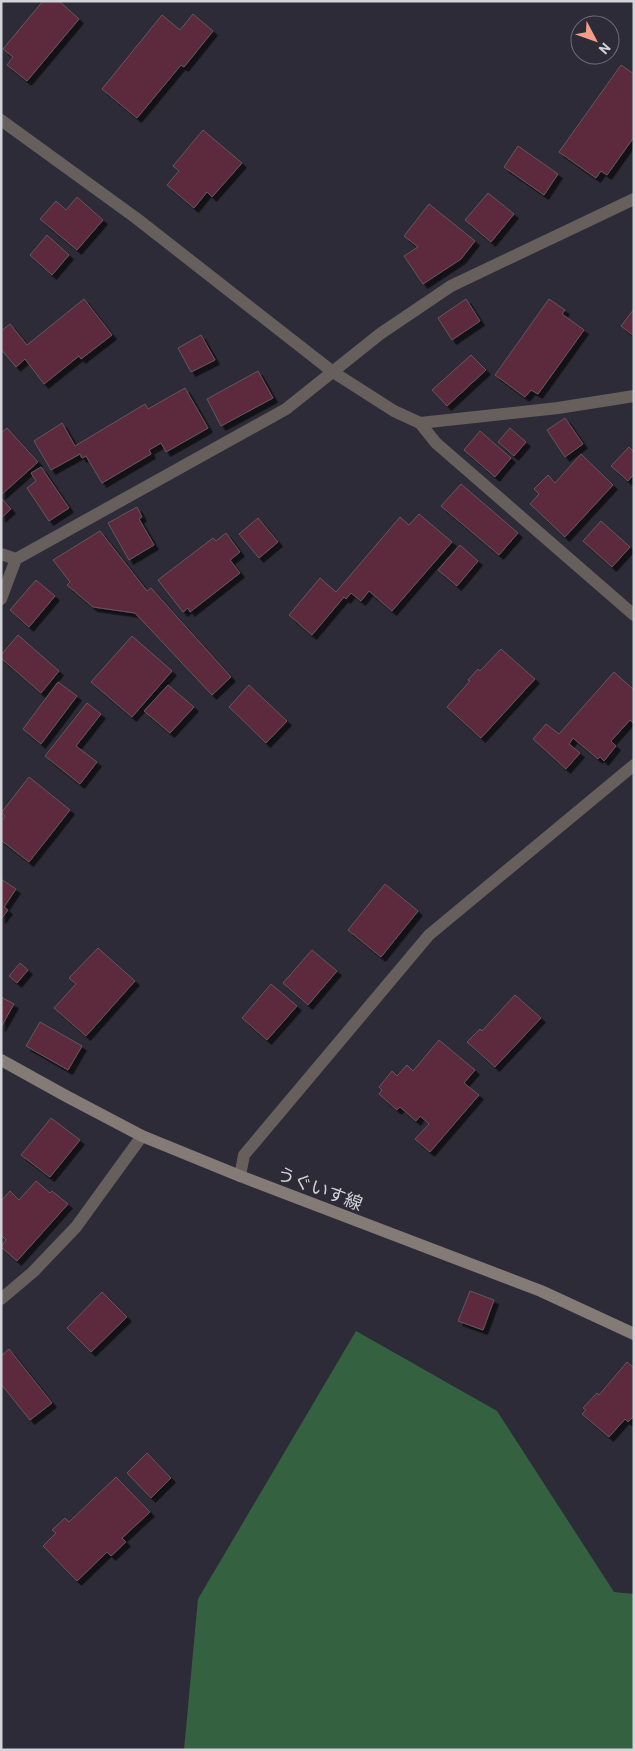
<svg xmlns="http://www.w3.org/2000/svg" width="635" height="1751" viewBox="0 0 635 1751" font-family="Barlow,'Noto Sans JP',sans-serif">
<defs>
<filter id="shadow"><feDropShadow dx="4.5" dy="4.5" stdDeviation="0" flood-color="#0009"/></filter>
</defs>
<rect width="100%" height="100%" fill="#2d2b37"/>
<path fill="#346240" d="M 356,1331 L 497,1411 L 614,1592 L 634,1594 L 634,1750 L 184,1750 L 198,1599 Z"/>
<path fill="#5d293e" stroke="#65565b" filter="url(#shadow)" d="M 43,1 L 59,1 L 79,19 L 27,81 L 7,65 L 13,57 L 3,49 Z
M 193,14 L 213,31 L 184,67 L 181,65 L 137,118 L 102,89 L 162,15 L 180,30 Z
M 621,65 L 634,74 L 634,137 L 607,175 L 601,171 L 596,178 L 559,152 Z
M 203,130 L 242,163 L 212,197 L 207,192 L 194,208 L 167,185 L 179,171 L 173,166 Z
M 518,146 L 558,174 L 544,195 L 504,167 Z
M 488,193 L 514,214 L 491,242 L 465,220 Z
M 77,197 L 103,220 L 77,250 L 40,219 L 56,201 L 66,210 Z
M 429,204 L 475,241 L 461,259 L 423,284 L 404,256 L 418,247 L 404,236 Z
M 47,235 L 69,255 L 52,275 L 30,255 Z
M 84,299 L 112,335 L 81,359 L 79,356 L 44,384 L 25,359 L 16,367 L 1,349 L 1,331 L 10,324 L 27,345 Z
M 466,299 L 480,321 L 452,340 L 438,318 Z
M 549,299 L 565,310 L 562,314 L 584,330 L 538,394 L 531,390 L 525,397 L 495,375 Z
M 634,309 L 634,336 L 621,326 Z
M 201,335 L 215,360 L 191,372 L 178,348 Z
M 471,355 L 486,370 L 447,406 L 432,390 Z
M 258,371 L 273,398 L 221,426 L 207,399 Z
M 185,388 L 208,428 L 166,452 L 161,443 L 149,450 L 151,454 L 102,483 L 86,456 L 82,458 L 80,454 L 51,470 L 34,441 L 62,423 L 75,446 L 145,404 L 148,409 Z
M 565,418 L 583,444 L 565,457 L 547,430 Z
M 7,428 L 38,462 L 1,495 L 1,433 Z
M 510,428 L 526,442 L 514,456 L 498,442 Z
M 480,431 L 511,458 L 495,477 L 464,450 Z
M 629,447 L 634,452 L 634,474 L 628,481 L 611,466 Z
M 581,454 L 613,485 L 565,537 L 530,504 L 539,494 L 534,489 L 548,475 L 555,483 Z
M 41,467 L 69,508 L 49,521 L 27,488 L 36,481 L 31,473 Z
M 461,484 L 518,533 L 499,555 L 441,506 Z
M 1,498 L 11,509 L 1,518 Z
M 137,507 L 142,517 L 139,519 L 154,545 L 129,560 L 108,523 Z
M 419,514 L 452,542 L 392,611 L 369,591 L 361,601 L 351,593 L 346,599 L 344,597 L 312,635 L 289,615 L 320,578 L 336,592 L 400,517 L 409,525 Z
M 258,518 L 278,542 L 259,558 L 239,534 Z
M 601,521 L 630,547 L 612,567 L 583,541 Z
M 100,531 L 147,591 L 151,588 L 231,677 L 212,695 L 135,613 L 93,607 L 67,585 L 70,582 L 53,560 Z
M 226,533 L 240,552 L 230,560 L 240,573 L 190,612 L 188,608 L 183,612 L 158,580 L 213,538 L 216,541 Z
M 460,545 L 478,561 L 457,586 L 438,570 Z
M 36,580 L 55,596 L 29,627 L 10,610 Z
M 18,635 L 59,671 L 41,693 L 1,658 L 1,655 Z
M 132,636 L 172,671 L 132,717 L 91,682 Z
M 501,649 L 535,679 L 481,738 L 447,707 L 470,681 L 468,680 L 478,669 L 480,671 Z
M 614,672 L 634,690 L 634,724 L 630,720 L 611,741 L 616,746 L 604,761 L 600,757 L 598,759 L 573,738 L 569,744 L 580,753 L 566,769 L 533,739 L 546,724 L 559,734 Z
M 58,682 L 77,696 L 41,744 L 23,729 Z
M 168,685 L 194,707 L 170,733 L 144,711 Z
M 249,685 L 287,721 L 266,743 L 229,707 Z
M 87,703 L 101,714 L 76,746 L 97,762 L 80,784 L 45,756 Z
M 29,777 L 70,810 L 29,862 L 1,840 L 1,821 L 5,816 L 1,813 Z
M 1,879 L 16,889 L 4,907 L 8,910 L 1,919 Z
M 385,884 L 418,911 L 381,957 L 348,930 Z
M 98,948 L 135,981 L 86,1036 L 54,1008 L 76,984 L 69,978 Z
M 312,950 L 337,971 L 308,1005 L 283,983 Z
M 20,963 L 28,970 L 17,983 L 9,976 Z
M 271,984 L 297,1006 L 267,1040 L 242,1018 Z
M 515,995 L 541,1018 L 495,1067 L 467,1042 L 480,1029 L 482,1031 Z
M 1,997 L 14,1004 L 1,1027 Z
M 40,1022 L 82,1046 L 68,1070 L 26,1046 Z
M 439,1040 L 475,1070 L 464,1083 L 479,1095 L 430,1152 L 415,1139 L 429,1124 L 420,1116 L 416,1121 L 400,1107 L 397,1110 L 379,1094 L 382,1090 L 379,1087 L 392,1071 L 397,1076 L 407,1065 L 413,1071 Z
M 51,1118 L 80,1140 L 50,1177 L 21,1155 Z
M 36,1181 L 50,1193 L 52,1191 L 68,1204 L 17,1261 L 1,1247 L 6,1240 L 1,1235 L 1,1201 L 10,1191 L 19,1200 Z
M 470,1291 L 494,1300 L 483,1330 L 458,1321 Z
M 102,1292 L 127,1317 L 91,1352 L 67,1328 Z
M 9,1349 L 52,1403 L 30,1420 L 1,1384 L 1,1356 Z
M 627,1362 L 634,1368 L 634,1416 L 628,1422 L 625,1419 L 609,1437 L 582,1414 L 586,1410 L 583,1408 L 597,1393 L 599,1395 Z
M 147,1453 L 171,1478 L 151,1498 L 127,1473 Z
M 116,1477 L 150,1512 L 122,1538 L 126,1542 L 111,1556 L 107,1552 L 77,1581 L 43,1546 L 56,1533 L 52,1530 L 65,1518 L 69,1522 Z"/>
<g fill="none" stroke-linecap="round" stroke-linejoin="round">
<path stroke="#665f5c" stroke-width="12" d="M 420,423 L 558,408 L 634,396
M 1,1299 L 33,1272 L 76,1227 L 142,1136"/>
<path stroke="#665f5c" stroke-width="12" d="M 1,120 L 136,218 L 333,372 L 394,411 L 420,423 L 436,443 L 634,615
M 1,554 L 16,559
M 1,599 L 16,559 L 286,409 L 380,334 L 451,286 L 634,199
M 240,1176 L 244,1155 L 429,935 L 634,765"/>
<path stroke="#857b76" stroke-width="12" d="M 1,1060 L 66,1096 L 142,1136 L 240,1176 L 541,1291 L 634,1334"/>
</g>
<g text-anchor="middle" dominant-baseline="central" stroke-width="4" stroke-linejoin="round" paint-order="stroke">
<g font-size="18" fill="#d3d3da" stroke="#2d2b37">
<text transform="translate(320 1188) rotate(21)">うぐいす線</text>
</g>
</g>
<rect width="635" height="1751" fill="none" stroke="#d3d3da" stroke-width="5"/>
<g transform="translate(595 40) rotate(131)"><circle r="24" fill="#2d2b37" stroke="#6f6e78"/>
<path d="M0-4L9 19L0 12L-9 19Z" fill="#f49e89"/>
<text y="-8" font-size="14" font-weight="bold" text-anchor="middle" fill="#d3d3da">N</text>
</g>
</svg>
